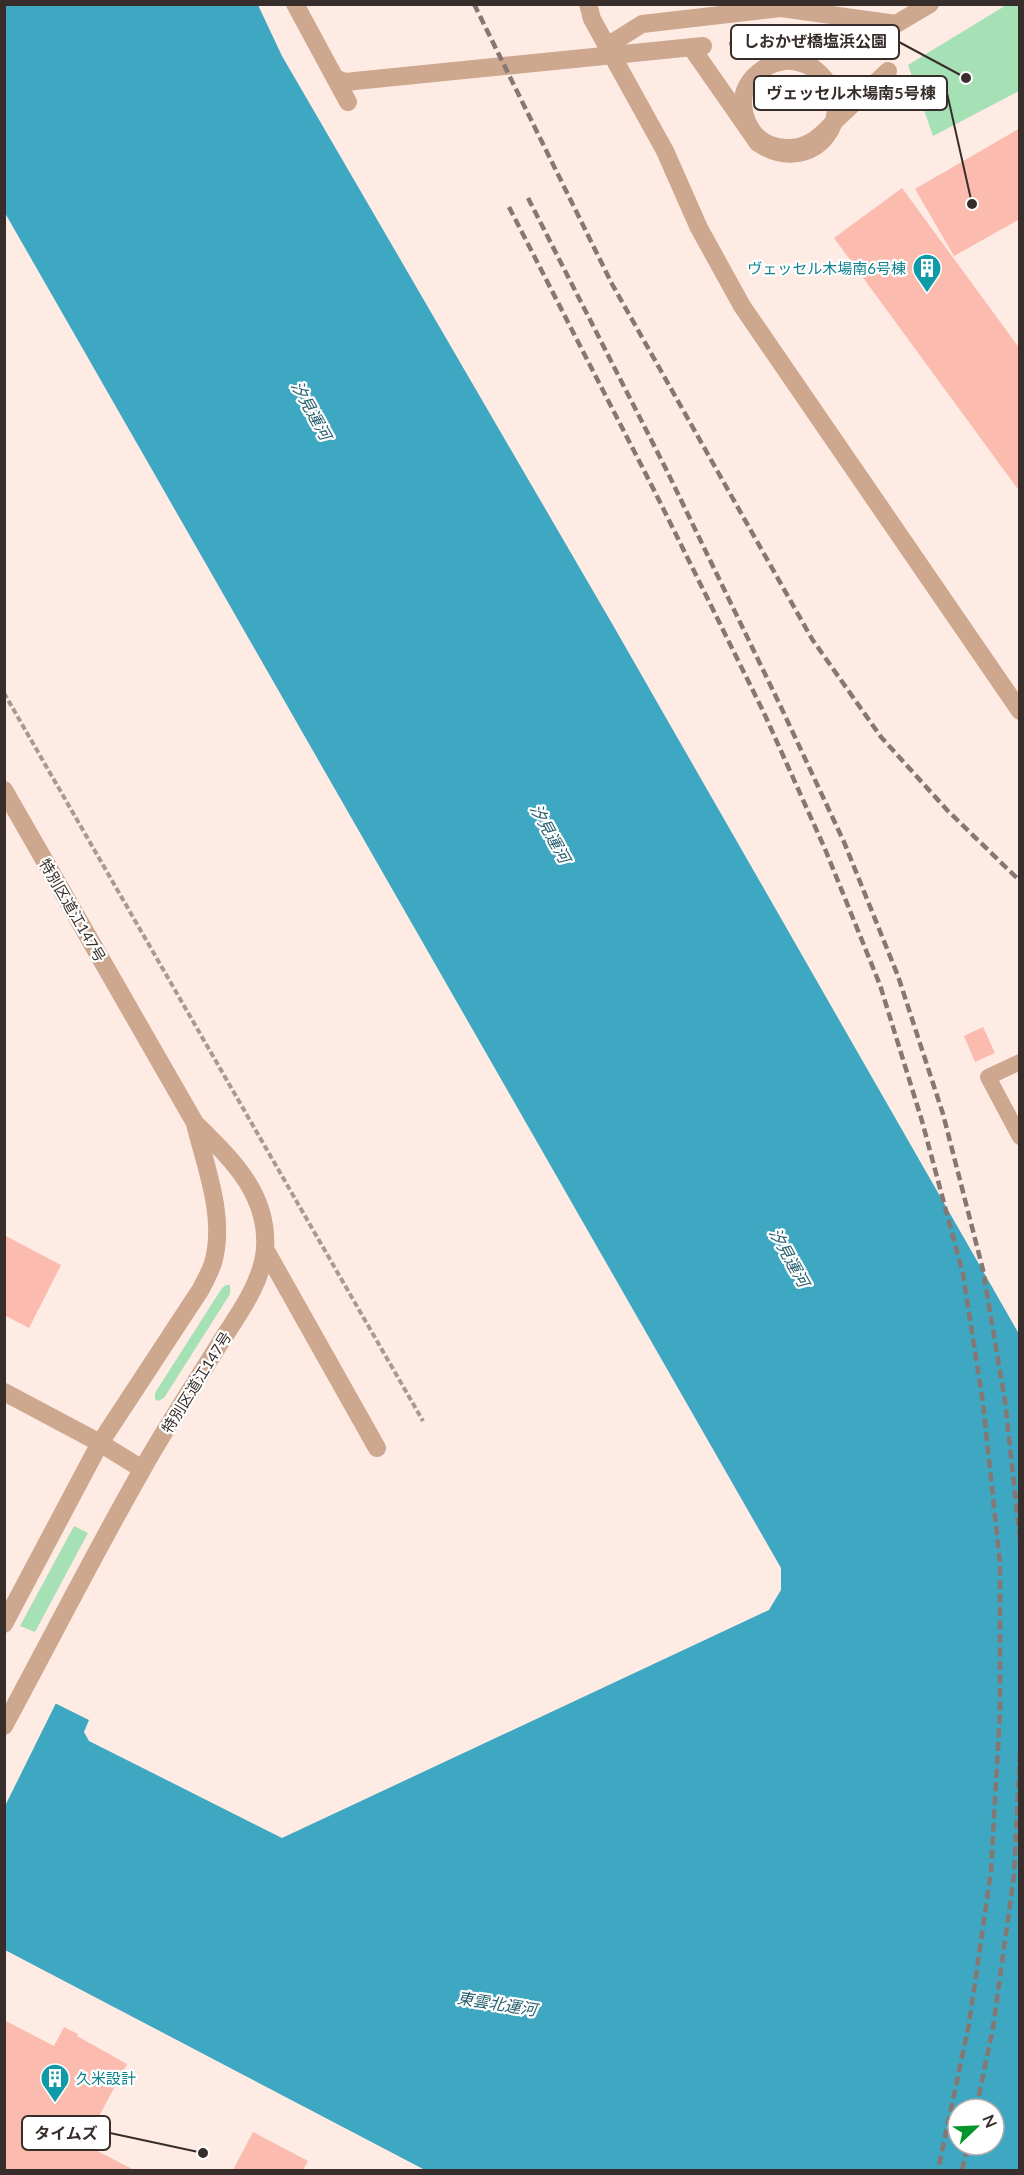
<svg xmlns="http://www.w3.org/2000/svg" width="1024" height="2175" viewBox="0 0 1024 2175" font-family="Lato,'Noto Sans JP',sans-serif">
<rect width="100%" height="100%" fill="#feebe4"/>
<path fill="#a5e1b5" d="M 1008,4 L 1019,5 L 1019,91 L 933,136 L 908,65 Z
M 226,1285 L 230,1285 L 230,1294 L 164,1398 L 158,1401 L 155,1399 L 155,1393 L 222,1288 Z
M 74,1526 L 88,1533 L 35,1632 L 20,1626 Z"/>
<path fill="#3ea7c1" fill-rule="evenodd" d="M 5,5 L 258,5 L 282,56 L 614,627 L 1019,1334 L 1019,2170 L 425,2170 L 5,1950 L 4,1678 L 89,1720 L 84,1732 L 89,1741 L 282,1838 L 769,1610 L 781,1590 L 781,1568 L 5,213 ZM 958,2109 L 994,2109 L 994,2145 L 958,2145 Z"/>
<path fill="#feebe4" d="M 4,1675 L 57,1701 L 5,1806 Z"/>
<path fill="#fbbbaf" d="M 1020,128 L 1020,219 L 954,256 L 915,189 Z
M 902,188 L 1020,349 L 1020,492 L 834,238 Z
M 983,1027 L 995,1053 L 975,1062 L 964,1036 Z
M 4,1235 L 61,1265 L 29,1328 L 4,1315 Z
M 4,2020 L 54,2046 L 64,2027 L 78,2034 L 77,2036 L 127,2064 L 84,2144 L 134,2170 L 4,2170 Z
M 253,2132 L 308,2161 L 303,2170 L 233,2170 Z"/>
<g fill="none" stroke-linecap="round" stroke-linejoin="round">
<path stroke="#a89994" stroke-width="4" stroke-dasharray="6 3" stroke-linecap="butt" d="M 729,44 L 757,41
M 847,46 L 873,51
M 4,693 L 423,1421"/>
<path stroke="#cda78e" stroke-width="16" d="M 1020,1062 L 988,1077 L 1020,1137"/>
<path stroke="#cda78e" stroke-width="18" d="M 295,4 L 335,78 L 345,82 L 703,46
M 691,47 L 758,143 C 814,180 864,112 817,71 C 809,64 795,60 784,61 C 769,63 754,73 747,86 C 740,99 743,116 751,129 C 763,149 792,153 811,142 C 821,137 830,126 838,118 C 855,102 871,87 888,71
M 335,78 L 348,102"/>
<path stroke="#cda78e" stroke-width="18" d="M 588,4 L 592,19 L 665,151 L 699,228 L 742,306 L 1020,711
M 607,46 L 642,24 L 781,8 L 896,24 L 930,4
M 265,1249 L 377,1448"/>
<path stroke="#cda78e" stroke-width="18" d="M 4,790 L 195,1123 C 230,1158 269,1193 265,1249 C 262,1283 238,1315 220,1343 C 194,1385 166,1427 142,1470 C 94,1554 50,1641 4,1726
M 4,1392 L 100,1443 L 142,1469
M 4,1624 L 100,1443 L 201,1289 C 205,1281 210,1272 213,1263 C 226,1218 206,1168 195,1124"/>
<path stroke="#857874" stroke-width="4.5" stroke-dasharray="9 4.5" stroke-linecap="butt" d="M 474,4 L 612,284 L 812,639 L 881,737 L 948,811 L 1020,881
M 528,198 L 666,469 L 780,705 L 844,842 L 898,976 L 943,1114 L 983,1270 L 1005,1401 L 1020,1540
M 509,207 L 656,494 L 764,713 L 825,849 L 880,985 L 922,1121 L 963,1274 L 983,1403 L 1000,1564 L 1000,1712 L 991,1871 L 969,2024 L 938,2170
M 976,2109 L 993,2028 L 1014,1875 L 1020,1750
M 962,2170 L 968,2145"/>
</g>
<defs>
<g id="building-pin" transform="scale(1.5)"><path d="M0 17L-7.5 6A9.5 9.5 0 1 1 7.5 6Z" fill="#0f9aa8" stroke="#fff"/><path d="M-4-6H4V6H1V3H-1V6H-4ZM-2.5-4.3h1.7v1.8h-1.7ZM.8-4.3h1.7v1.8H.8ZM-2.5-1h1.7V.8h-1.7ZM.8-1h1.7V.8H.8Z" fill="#fff"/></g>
</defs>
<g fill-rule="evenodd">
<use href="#building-pin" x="927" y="268"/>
<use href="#building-pin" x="55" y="2078"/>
</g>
<g text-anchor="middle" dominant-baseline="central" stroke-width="4.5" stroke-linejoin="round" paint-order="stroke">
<g font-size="15" fill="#0d838f" stroke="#fff" text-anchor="end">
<text x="906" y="268">ヴェッセル木場南6号棟</text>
<text x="76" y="2078" text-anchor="start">久米設計</text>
</g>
<g font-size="15" fill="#372e2b" stroke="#fff">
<text transform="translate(73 910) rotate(60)">特別区道江147号</text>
<text transform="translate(196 1382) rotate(-58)">特別区道江147号</text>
</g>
<g font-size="16" font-style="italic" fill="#28606f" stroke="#fff">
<text transform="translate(312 410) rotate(61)">汐見運河</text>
<text transform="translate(551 833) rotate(61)">汐見運河</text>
<text transform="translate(790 1257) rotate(61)">汐見運河</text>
<text transform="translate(497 2003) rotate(9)">東雲北運河</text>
</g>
</g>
<path fill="none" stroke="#372e2b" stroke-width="2" d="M966 78L899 42M972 204L947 93M203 2153L110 2133"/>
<g fill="#372e2b" stroke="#fff" stroke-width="2">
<circle cx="966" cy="78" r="6"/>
<circle cx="972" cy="204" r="6"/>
<circle cx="203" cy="2153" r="6"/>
</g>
<g fill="#fff" stroke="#372e2b" stroke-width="2">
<rect x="731" y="25" width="168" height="34" rx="6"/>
<rect x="754" y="76" width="193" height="34" rx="6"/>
<rect x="22" y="2116" width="88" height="34" rx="6"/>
</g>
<g font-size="16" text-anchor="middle" font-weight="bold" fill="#372e2b">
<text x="815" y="47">しおかぜ橋塩浜公園</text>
<text x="851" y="99">ヴェッセル木場南5号棟</text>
<text x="66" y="2139">タイムズ</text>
</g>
<rect width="1024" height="2175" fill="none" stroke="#372e2b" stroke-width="12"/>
<g transform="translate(976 2127) rotate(67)"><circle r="28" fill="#ffffff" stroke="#afabaa" stroke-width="1.5"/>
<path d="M0-4.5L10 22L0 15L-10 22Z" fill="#02952b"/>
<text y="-9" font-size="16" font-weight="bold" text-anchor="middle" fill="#372e2b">N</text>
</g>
</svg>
